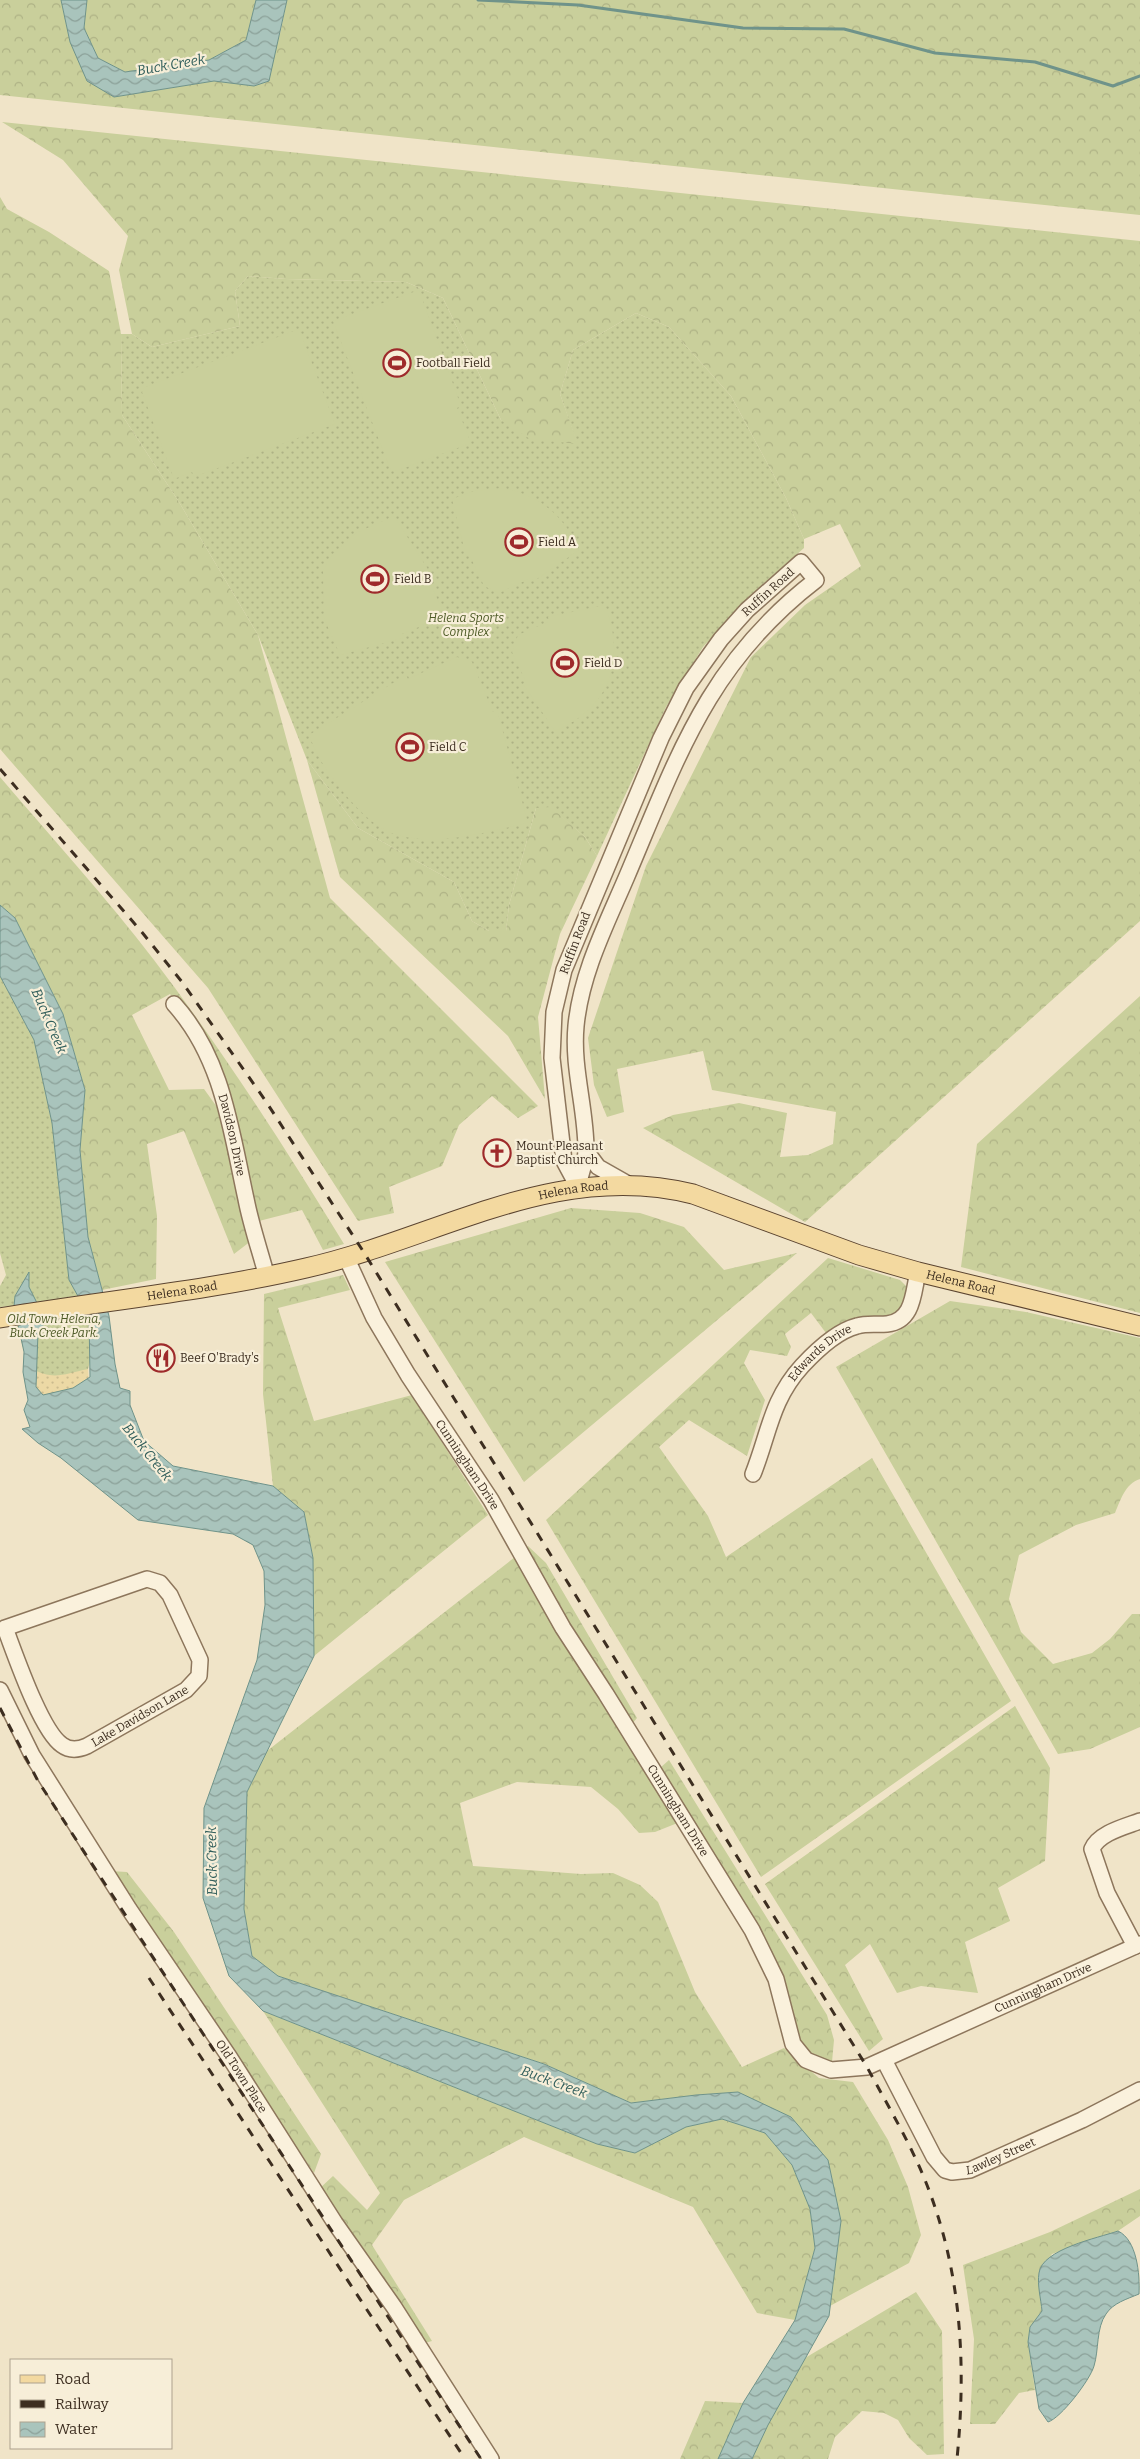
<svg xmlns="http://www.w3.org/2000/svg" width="1140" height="2459" viewBox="0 0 1140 2459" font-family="Bitter,serif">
<defs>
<pattern id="grass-dots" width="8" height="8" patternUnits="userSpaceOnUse" patternTransform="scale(1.25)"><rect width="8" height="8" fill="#c9cf9b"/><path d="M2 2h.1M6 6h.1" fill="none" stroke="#aeb285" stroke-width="1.8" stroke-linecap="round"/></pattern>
<pattern id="forest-crowns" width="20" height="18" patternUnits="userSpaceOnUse" patternTransform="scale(1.25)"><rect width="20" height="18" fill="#c9cf9b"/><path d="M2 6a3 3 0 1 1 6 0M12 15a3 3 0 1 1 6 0" fill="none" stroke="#aeb285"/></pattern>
<pattern id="sand-dots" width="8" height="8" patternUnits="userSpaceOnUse" patternTransform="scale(1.25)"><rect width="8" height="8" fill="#ecd9a5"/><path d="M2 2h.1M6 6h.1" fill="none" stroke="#cbbb8e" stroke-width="1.8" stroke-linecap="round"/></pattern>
<pattern id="water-waves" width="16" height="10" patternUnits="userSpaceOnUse" patternTransform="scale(1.25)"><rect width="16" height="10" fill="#a9c4bc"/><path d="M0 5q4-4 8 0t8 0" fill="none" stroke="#8ba098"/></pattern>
</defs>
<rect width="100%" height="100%" fill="#f0e4c8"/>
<path fill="url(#grass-dots)" d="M 248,276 L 286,279 L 406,282 L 443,298 L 501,420 L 577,443 L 560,394 L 573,350 L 636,313 L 669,327 L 731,396 L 786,498 L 804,539 L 804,548 L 754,592 L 703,647 L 666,707 L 597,856 L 585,837 L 551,808 L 536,808 L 509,905 L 506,931 L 489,931 L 472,921 L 454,882 L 358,828 L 307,760 L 258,635 L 179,502 L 122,415 L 121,334 L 132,334 L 152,347 L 240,326 L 235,291 Z
M 0,976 L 34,1040 L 52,1123 L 69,1280 L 89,1316 L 90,1362 L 85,1379 L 35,1389 L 11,1306 L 0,1307 L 0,1286 L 6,1275 L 0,1253 Z"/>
<path fill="url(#forest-crowns)" d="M 0,0 L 61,0 L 70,42 L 114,97 L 214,81 L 254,86 L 280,34 L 287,0 L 1140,0 L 1140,215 L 0,95 Z
M 87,0 L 256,0 L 246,40 L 209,60 L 125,72 L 98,58 L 84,28 Z
M 2,122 L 1140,241 L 1140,921 L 805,1222 L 643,1128 L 673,1115 L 739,1103 L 787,1113 L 780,1157 L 808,1155 L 833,1144 L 836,1112 L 712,1090 L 703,1051 L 617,1069 L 624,1112 L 607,1117 L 594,1085 L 588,1038 L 646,866 L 751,657 L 805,605 L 861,566 L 840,524 L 804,539 L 786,498 L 731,396 L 669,327 L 636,313 L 573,350 L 560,394 L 578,444 L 530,439 L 501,420 L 443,298 L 406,282 L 286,279 L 248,276 L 235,291 L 240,326 L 152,347 L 132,334 L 119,270 L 128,236 L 63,160 Z
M 0,197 L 7,209 L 49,232 L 109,271 L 121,334 L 122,415 L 179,502 L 258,635 L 330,898 L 538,1106 L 518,1118 L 492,1096 L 459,1125 L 442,1166 L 389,1187 L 394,1213 L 358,1221 L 208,988 L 0,749 Z
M 307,760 L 358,828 L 454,882 L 472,921 L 489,931 L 506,931 L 509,905 L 536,808 L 551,807 L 585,837 L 597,856 L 560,934 L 538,1017 L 545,1099 L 508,1036 L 340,877 Z
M 0,777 C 51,837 106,897 154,960 C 223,1051 284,1146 344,1244 L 323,1250 L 302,1210 L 259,1221 L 208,1044 L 170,994 L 132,1015 L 169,1090 L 204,1089 L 222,1114 L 251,1241 L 234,1254 L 184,1131 L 147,1144 L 157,1216 L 156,1279 L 102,1290 L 88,1237 L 80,1150 L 85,1090 L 63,1014 L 15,918 L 0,905 Z
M 1140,996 L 1140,1313 L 961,1267 L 977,1144 Z
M 571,1208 L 640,1213 L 684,1227 L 724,1270 L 797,1253 L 524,1482 L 385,1262 Z
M 828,1258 L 900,1280 L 908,1288 L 907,1308 L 896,1316 L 829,1337 L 811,1313 L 785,1334 L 791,1347 L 787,1356 L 750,1350 L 744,1363 L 765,1400 L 747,1456 L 689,1420 L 659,1447 L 708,1516 L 726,1557 L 872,1458 L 1011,1701 L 761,1877 L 546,1520 Z
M 343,1275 L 350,1290 L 278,1308 L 314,1421 L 412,1395 L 488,1515 L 314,1656 L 313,1558 L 304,1512 L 273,1486 L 263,1394 L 264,1294 Z
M 950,1301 L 1026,1312 L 1140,1338 L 1140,1479 C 1125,1484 1121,1499 1115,1513 L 1076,1525 L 1019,1555 L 1009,1599 L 1021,1632 L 1053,1664 L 1092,1653 L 1110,1639 L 1132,1614 L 1140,1614 L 1140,1727 L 1090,1749 L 1058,1754 L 836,1367 Z
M 528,1546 L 546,1563 L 637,1718 L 631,1725 L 523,1551 Z
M 515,1557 L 680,1822 L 655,1832 L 639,1833 L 618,1809 L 591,1787 L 517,1782 L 460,1803 L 473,1866 L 581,1874 L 613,1873 L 640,1885 L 658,1902 L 695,1992 L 742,2067 L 784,2048 L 819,2078 L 853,2082 L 888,2140 L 908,2187 L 921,2235 L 909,2263 L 830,2306 L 841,2221 L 738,2092 L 696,2095 L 631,2103 L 544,2064 L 278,1976 L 252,1956 L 244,1909 L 247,1792 L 267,1751 Z
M 1015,1706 L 1050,1768 L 1045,1861 L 998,1888 L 1010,1921 L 965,1942 L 978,1993 L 921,1986 L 897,1993 L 870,1944 L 845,1965 L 883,2039 L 869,2051 L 765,1884 Z
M 669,1760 L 827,2015 L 834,2040 L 832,2062 L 810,2054 L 796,2039 L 766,1942 L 660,1768 Z
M 110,1871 L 127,1872 L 174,1932 L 321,2154 L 314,2173 Z
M 263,2011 L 597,2144 L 635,2153 L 686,2127 L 722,2119 L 765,2133 L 792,2165 L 810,2209 L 815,2248 L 795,2320 L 757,2313 L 693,2207 L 524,2137 L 404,2200 L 372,2245 L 432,2341 L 425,2343 L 319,2189 L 333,2176 L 367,2210 L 380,2193 Z
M 1140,2189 L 1140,2216 L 1118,2231 L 1052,2254 L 1039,2271 L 1042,2311 L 1030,2327 L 1028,2342 L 1035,2390 L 1019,2393 L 995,2424 L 970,2424 L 974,2339 L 963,2265 L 1050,2232 Z
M 916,2292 L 942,2331 L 944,2454 L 927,2455 L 909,2438 L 898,2420 L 884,2413 L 862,2411 L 835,2437 L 828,2459 L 752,2459 L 767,2425 L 805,2358 Z
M 705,2401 L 743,2403 L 718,2459 L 680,2459 Z"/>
<path fill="url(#sand-dots)" d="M 31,1368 C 53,1381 64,1374 88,1369 L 89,1383 L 44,1401 L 33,1386 Z"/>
<path fill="#c9cf9b" d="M 419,290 L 461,406 L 457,408 L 471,443 L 399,470 L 391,471 L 333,321 Z
M 299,329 L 335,424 L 194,477 L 192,472 L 174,479 L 142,392 L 145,387 Z
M 502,488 C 539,495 564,515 579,550 L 534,581 L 531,578 L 499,593 L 484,586 L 470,556 L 466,556 L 452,499 L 474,491 Z
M 394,516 L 429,571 L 425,572 L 442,609 L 438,619 L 402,634 L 403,638 L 340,655 L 324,618 L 323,570 L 333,554 L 356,533 Z
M 605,605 C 626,659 611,708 555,731 L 523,684 L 526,682 L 512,652 L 518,635 L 550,621 L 548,617 Z
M 457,657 L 472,662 L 493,712 L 497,710 L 528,823 C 488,831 442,846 401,836 C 378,831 358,810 344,793 C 327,771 319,761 309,735 L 406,675 L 408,679 Z"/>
<path fill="url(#water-waves)" stroke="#6f938a" d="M 61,0 L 87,0 L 84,28 L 98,58 L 125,72 L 209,60 L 246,40 L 256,0 L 287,0 L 269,81 L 254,86 L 214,81 L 114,97 L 87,81 L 70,42 Z
M 0,905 L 15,918 L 63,1014 L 85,1090 L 80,1150 L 88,1237 L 109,1316 L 115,1364 L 120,1388 L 130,1391 L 130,1405 L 144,1441 L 173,1466 L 273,1486 L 304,1512 L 313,1558 L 314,1656 L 247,1792 L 244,1909 L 252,1956 L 278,1976 L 544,2064 L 631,2103 L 696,2095 L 738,2092 L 791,2117 L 828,2160 L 841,2221 L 829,2316 L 768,2425 L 752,2459 L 718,2459 L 743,2403 L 795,2320 L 815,2248 L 810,2209 L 792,2165 L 765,2133 L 722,2119 L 686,2127 L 635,2153 L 597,2144 L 263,2011 L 229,1976 L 203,1898 L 204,1808 L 257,1660 L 265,1605 L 264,1571 L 253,1545 L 233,1534 L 138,1520 L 61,1458 L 38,1443 L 22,1429 L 30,1427 L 24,1410 L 28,1400 L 23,1372 L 24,1352 L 14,1306 L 15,1296 L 29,1272 L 29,1287 L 46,1321 L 38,1333 L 36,1387 L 43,1395 L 73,1388 L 90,1377 L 89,1316 L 69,1280 L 52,1123 L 34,1040 L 0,976 Z
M 1118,2231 C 1137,2240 1140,2274 1139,2294 C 1127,2299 1113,2303 1106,2314 C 1096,2328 1099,2350 1094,2366 C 1090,2380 1061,2418 1048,2422 L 1039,2409 L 1028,2342 L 1030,2327 L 1042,2311 C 1041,2299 1037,2285 1039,2273 C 1042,2249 1098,2238 1118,2231 Z"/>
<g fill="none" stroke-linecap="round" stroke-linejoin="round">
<path stroke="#6f938a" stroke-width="3" d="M 478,0 L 578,5 L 743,28 L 844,29 L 935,53 L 1035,62 L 1113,86 L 1140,76"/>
<g stroke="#8d765c" stroke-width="18">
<g id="minor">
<path d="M 801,562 L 816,580 C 708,663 678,756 627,876 C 607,923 581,973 576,1026 C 572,1068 586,1108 586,1150 C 586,1162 580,1175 578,1187 L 564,1161 L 552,1058 L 554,1012 L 564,970 L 661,738 L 686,688 L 721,639 L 747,610 Z"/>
<path id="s1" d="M 174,1004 C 223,1058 231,1131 246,1199 C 251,1225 260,1251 267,1277"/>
<path d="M 586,1151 L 598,1167 L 628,1184"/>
<path id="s2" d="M 346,1257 L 374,1318 L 408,1375 L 491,1500 L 563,1628 L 606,1694 L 752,1930 L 776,1979 L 793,2044 L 806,2060 L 831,2070 L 867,2067 L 1140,1944"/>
<path id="s3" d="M 753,1474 C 769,1434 771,1400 802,1366 C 815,1352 837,1331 857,1326 C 867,1323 877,1325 887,1324 C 914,1321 913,1292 918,1272"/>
<path d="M 147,1579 L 160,1583 L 170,1595 L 200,1660 L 199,1676 L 186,1690 L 87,1746 C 78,1750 70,1751 62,1745 C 41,1731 15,1654 5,1628 Z"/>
<path id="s4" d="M 0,1690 L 32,1755 L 129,1909 L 230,2058 L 335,2223 L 394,2307 L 491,2459"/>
<path d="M 1135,1946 L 1107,1893 L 1092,1849 C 1099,1833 1124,1827 1140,1821"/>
<path id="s5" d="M 884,2060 L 934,2157 L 945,2170 L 952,2172 L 970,2170 L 1082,2120 L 1140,2090"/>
</g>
</g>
<g stroke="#5b4430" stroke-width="21">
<g id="major">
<path id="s6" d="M 0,1318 C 101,1301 207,1291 306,1268 C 436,1239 556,1159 693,1194 L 859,1255 L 918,1272 L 1140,1326"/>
</g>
</g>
<use href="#minor" stroke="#faf1dc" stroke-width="15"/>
<use href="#major" stroke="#f3d9a0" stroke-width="19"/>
<path stroke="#3d2e20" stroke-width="3" stroke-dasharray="9 9" stroke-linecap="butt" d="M 0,769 L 141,931 L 182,982 L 265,1100 L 363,1251 L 867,2067 C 889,2108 914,2149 930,2193 C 962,2279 966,2368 957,2459
M 0,1708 L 38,1781 L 77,1841 L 481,2459
M 149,1978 L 465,2459"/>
</g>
<defs>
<g id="stadium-ring" transform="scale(1.4375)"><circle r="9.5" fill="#f7eed8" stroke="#9e2a2b" stroke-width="1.5"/><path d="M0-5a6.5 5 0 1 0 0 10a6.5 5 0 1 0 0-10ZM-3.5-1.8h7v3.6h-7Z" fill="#9e2a2b"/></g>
<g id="church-ring" transform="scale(1.4375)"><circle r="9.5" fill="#f7eed8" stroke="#9e2a2b" stroke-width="1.5"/><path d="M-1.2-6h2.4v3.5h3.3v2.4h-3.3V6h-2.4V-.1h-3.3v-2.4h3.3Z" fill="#9e2a2b"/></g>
<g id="restaurant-ring" transform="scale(1.4375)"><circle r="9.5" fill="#f7eed8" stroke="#9e2a2b" stroke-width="1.5"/><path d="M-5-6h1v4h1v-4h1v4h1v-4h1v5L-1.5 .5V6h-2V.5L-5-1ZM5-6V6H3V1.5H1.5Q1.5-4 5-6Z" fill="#9e2a2b"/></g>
</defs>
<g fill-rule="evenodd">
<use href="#stadium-ring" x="397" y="363"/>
<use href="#stadium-ring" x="519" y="542"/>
<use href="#stadium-ring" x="375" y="579"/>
<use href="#stadium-ring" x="565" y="663"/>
<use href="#stadium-ring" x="410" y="747"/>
<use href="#church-ring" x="497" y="1153"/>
<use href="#restaurant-ring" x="161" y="1358"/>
</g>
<g text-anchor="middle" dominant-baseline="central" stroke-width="4.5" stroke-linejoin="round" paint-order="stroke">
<g font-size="12" fill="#3d2e20" stroke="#f7eed8" text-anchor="start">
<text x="416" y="363">Football Field</text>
<text x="538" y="542">Field A</text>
<text x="394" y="579">Field B</text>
<text x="584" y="663">Field D</text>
<text x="429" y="747">Field C</text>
<text x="516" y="1146">Mount Pleasant<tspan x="516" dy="14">Baptist Church</tspan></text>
<text x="180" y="1358">Beef O'Brady's</text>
</g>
<g font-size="12" fill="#3d2e20" stroke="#f7eed8">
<text transform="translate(768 592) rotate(-42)">Ruffin Road</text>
<text transform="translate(575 943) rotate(-69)">Ruffin Road</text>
<text stroke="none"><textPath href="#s1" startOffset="145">Davidson Drive</textPath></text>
<text stroke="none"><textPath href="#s6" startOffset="589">Helena Road</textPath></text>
<text stroke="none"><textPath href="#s6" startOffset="992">Helena Road</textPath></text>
<text stroke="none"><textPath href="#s6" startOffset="184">Helena Road</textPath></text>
<text stroke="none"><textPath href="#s3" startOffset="142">Edwards Drive</textPath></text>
<text stroke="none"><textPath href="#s2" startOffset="241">Cunningham Drive</textPath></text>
<text transform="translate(140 1716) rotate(-30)">Lake Davidson Lane</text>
<text stroke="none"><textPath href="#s2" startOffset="646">Cunningham Drive</textPath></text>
<text stroke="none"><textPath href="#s2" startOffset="1185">Cunningham Drive</textPath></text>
<text stroke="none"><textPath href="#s4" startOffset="456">Old Town Place</textPath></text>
<text stroke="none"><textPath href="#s5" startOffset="185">Lawley Street</textPath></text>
</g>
<g font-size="12" font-style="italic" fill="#4d5a26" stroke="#f7eed8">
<text x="466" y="618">Helena Sports<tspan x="466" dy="14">Complex</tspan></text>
<text x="54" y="1319">Old Town Helena,<tspan x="54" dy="14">Buck Creek Park.</tspan></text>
</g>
<g font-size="14" font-style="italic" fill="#2f5d5a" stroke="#f7eed8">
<text transform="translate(171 65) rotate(-10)">Buck Creek</text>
<text transform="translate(49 1021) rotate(67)">Buck Creek</text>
<text transform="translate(147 1452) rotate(51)">Buck Creek</text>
<text transform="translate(212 1861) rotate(-91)">Buck Creek</text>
<text transform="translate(554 2082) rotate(20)">Buck Creek</text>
</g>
</g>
<rect x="10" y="2359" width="162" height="90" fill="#f7eed8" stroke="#ada18e"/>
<rect x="20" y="2375" width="25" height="8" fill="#f3d9a0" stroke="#ada18e"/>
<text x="55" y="2384" font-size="15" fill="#3d2e20">Road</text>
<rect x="20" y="2400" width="25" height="8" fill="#3d2e20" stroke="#ada18e"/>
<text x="55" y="2409" font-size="15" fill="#3d2e20">Railway</text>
<rect x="20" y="2422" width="25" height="15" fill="url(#water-waves)" stroke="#ada18e"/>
<text x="55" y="2434" font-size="15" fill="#3d2e20">Water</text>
</svg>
